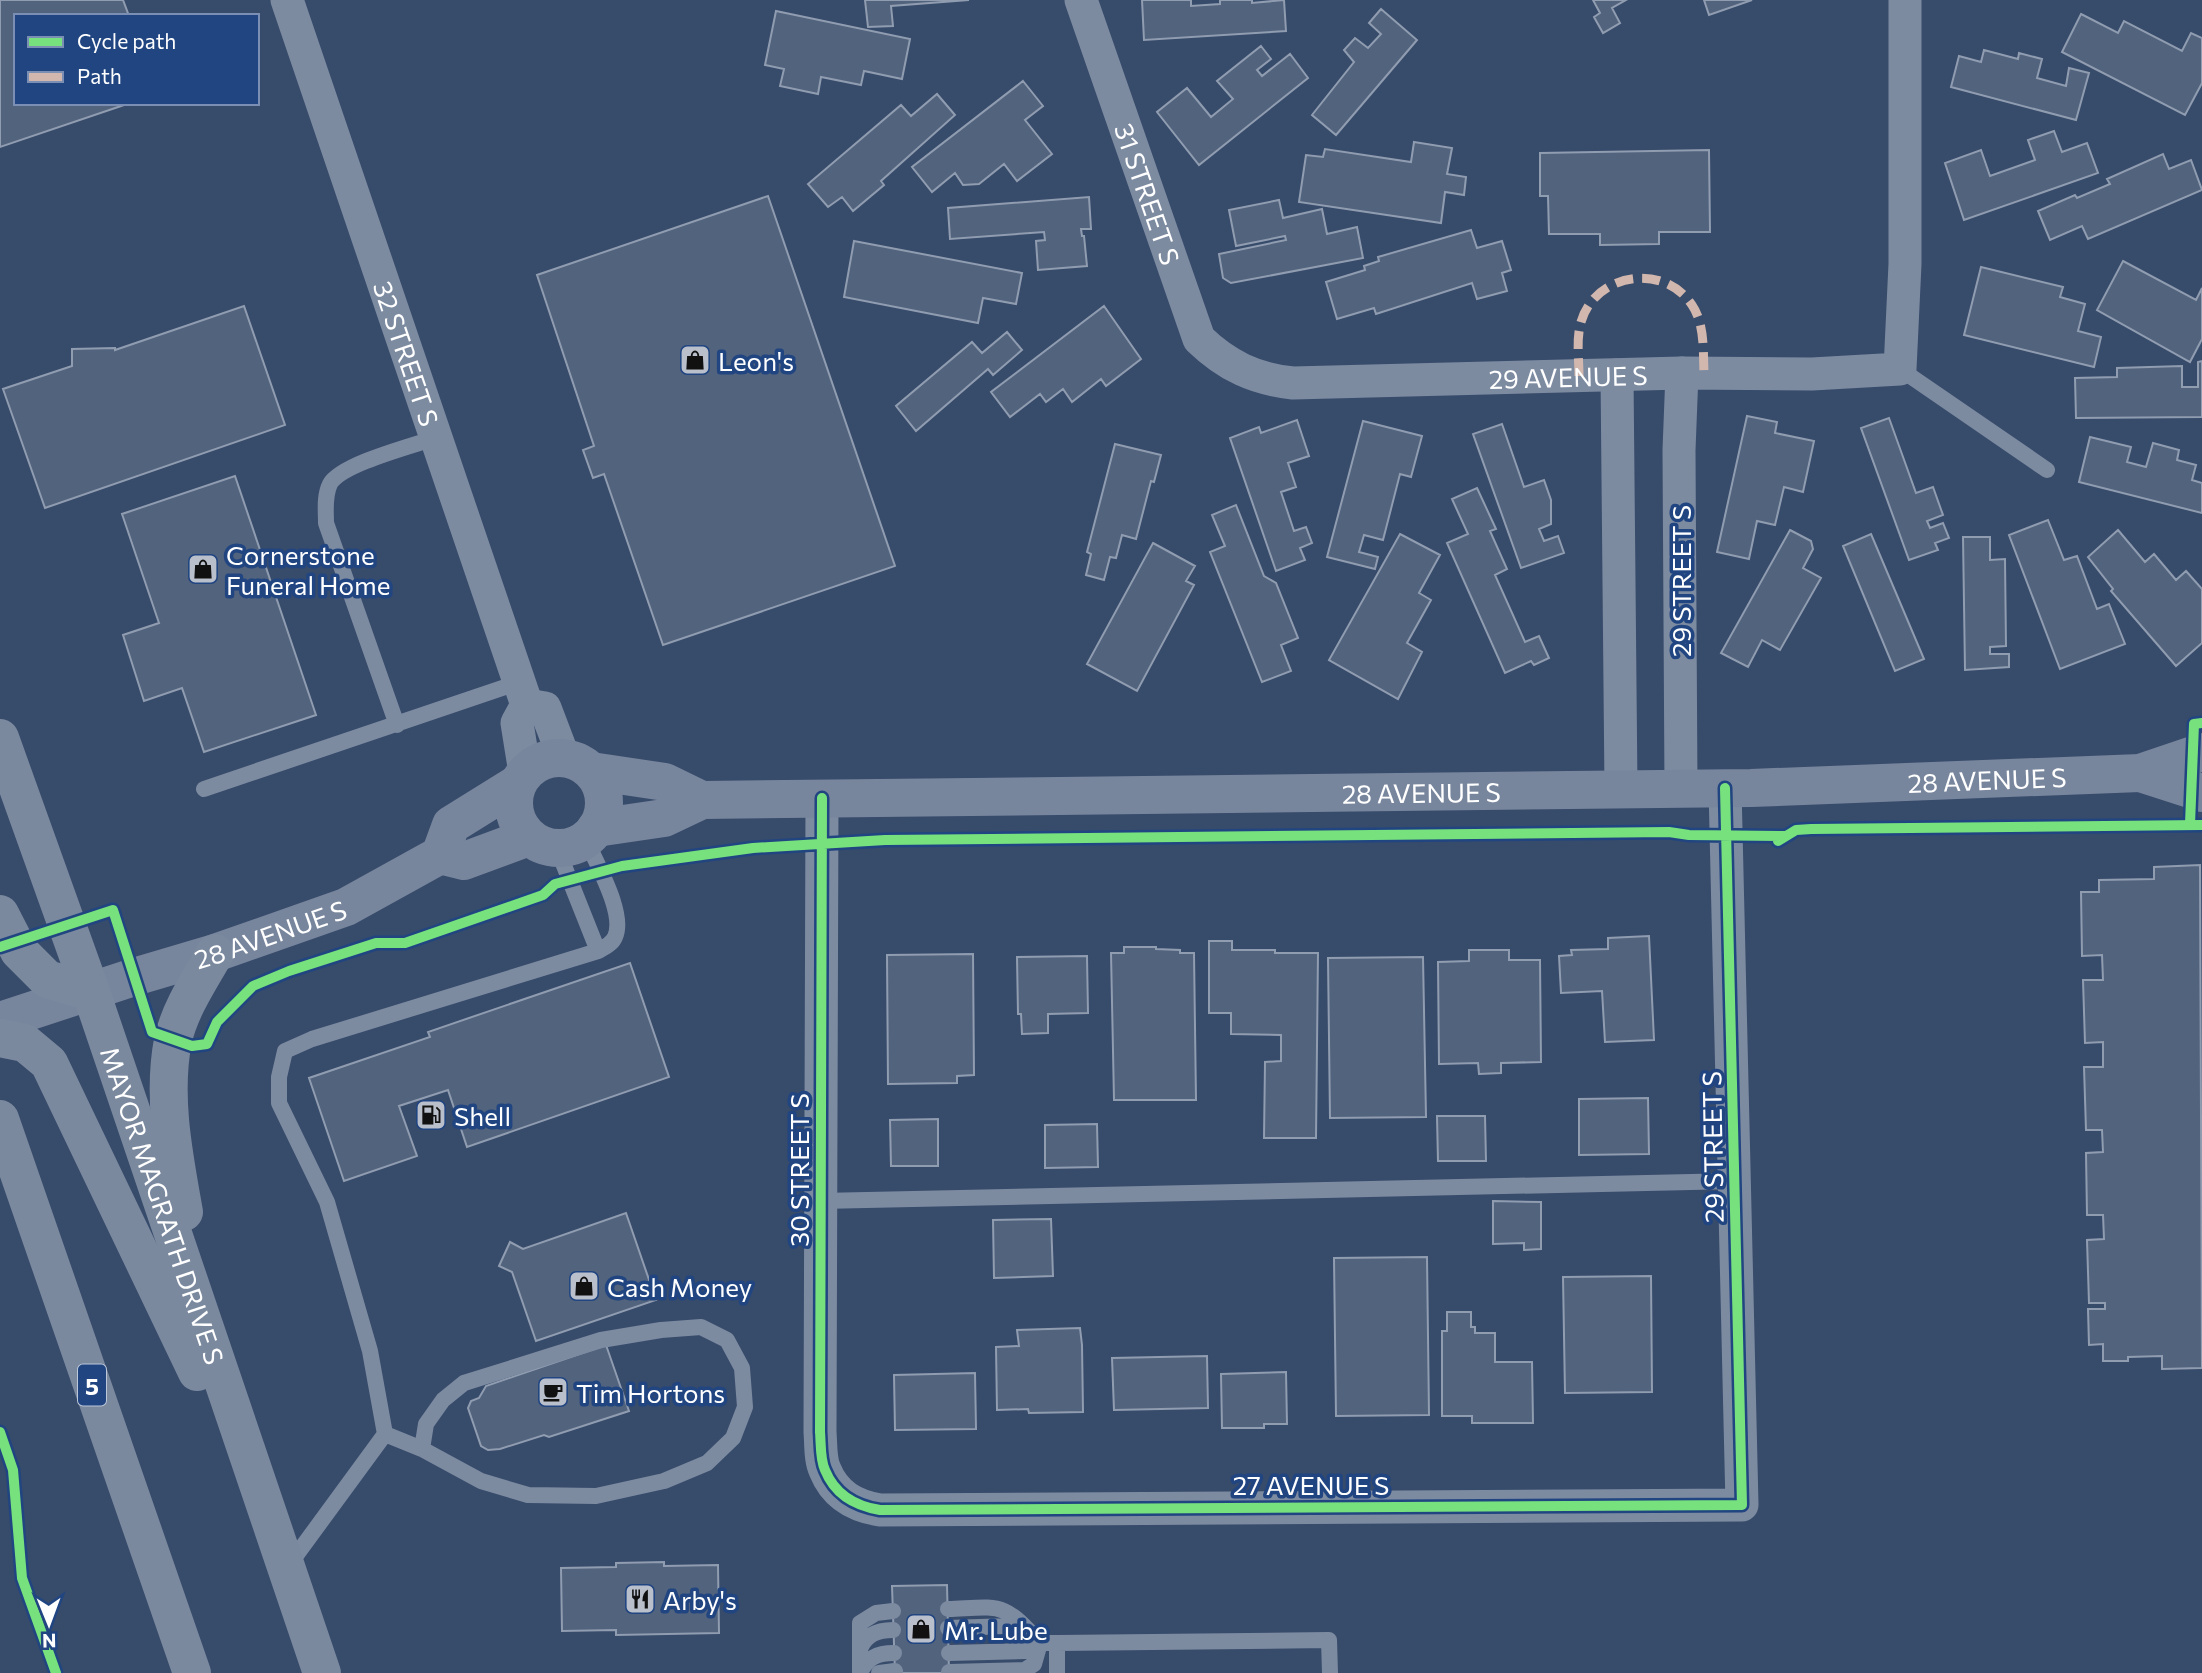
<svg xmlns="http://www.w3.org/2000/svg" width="2202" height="1673" viewBox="0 0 2202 1673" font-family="Commissioner,sans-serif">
<rect width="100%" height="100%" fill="#374b6b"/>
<path fill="#52637d" stroke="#909cb0" stroke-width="2" d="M 0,0 L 123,0 L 129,16 L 16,16 L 16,103 L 130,103 L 0,147 Z
M 865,0 L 969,0 L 891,6 L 893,26 L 868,27 Z
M 1142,0 L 1191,0 L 1191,6 L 1220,4 L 1220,0 L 1252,0 L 1252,3 L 1284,0 L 1286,31 L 1144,40 Z
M 1593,0 L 1626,0 L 1612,8 L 1620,23 L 1603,33 L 1594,17 L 1600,13 Z
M 1704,0 L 1752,0 L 1709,15 Z
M 1381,9 L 1417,40 L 1336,135 L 1312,115 L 1354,62 L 1344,50 L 1355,38 L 1368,48 L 1381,34 L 1369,23 Z
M 776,11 L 910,39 L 902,79 L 864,71 L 861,85 L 821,77 L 818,94 L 780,86 L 784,69 L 765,65 Z
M 2081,14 L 2118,33 L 2124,21 L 2182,51 L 2191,33 L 2202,38 L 2202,83 L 2185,115 L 2062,52 Z
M 1261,46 L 1271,59 L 1257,70 L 1262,76 L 1290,54 L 1308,78 L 1199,165 L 1157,112 L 1187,88 L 1211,117 L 1233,99 L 1217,81 Z
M 1984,50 L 2018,59 L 2019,53 L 2042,59 L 2037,78 L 2066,86 L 2069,68 L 2089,73 L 2076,120 L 1951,87 L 1959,56 L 1981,62 Z
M 1023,81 L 1043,106 L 1025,120 L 1052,154 L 1017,181 L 1004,164 L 979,184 L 963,185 L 955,173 L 932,192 L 912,167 Z
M 937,94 L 955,115 L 881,181 L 884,185 L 853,211 L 842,197 L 828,207 L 808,184 L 901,105 L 911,116 Z
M 2054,131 L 2062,152 L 2087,143 L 2098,173 L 1964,220 L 1945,163 L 1981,150 L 1990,176 L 2035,160 L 2028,140 Z
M 1414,142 L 1452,148 L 1447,174 L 1466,177 L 1464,195 L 1445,192 L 1441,223 L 1299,202 L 1306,155 L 1323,157 L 1325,149 L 1411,162 Z
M 1709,150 L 1710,232 L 1659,232 L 1659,244 L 1600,245 L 1600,234 L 1549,234 L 1548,196 L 1540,196 L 1540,153 Z
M 2163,154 L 2169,169 L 2191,160 L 2202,190 L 2088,239 L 2082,226 L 2050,240 L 2038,211 L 2075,195 L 2077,198 L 2110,184 L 2107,179 Z
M 768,196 L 895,566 L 663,645 L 604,474 L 593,478 L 583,450 L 594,446 L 537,275 Z
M 1089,197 L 1091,229 L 1081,229 L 1082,236 L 1084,236 L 1087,266 L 1038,270 L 1036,241 L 1045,240 L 1044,232 L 950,239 L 948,208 Z
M 1279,200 L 1283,218 L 1322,209 L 1327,234 L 1357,227 L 1363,258 L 1231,283 L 1223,278 L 1219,254 L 1286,240 L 1285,236 L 1236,246 L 1229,210 Z
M 1471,230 L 1477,248 L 1502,241 L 1511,270 L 1502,273 L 1507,291 L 1477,299 L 1472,283 L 1376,314 L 1374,308 L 1337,319 L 1326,282 L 1365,270 L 1364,266 L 1379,261 L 1378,257 Z
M 854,241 L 1022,273 L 1016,304 L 983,298 L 978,323 L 844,297 Z
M 2123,261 L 2196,300 L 2202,288 L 2202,339 L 2190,362 L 2097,310 Z
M 1981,267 L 2063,287 L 2060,297 L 2085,304 L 2078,331 L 2101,337 L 2094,367 L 1964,335 Z
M 244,306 L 285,425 L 45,508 L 3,389 L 72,366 L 72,349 L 115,348 L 115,350 Z
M 1104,306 L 1141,359 L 1106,386 L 1101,379 L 1072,402 L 1063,389 L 1046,402 L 1040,394 L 1010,417 L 991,392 Z
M 1007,332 L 1022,350 L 993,375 L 988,369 L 916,431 L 896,406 L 972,342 L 982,353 Z
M 2202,361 L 2202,417 L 2076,418 L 2075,378 L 2117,377 L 2117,368 L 2182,366 L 2182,387 L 2198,387 L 2198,362 Z
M 1747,416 L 1777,422 L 1775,433 L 1814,441 L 1803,492 L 1784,487 L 1775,525 L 1757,521 L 1749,559 L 1717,552 Z
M 1889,418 L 1916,493 L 1933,487 L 1943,515 L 1927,521 L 1930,528 L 1943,523 L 1949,538 L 1935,543 L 1938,550 L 1909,560 L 1861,428 Z
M 1297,420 L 1309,456 L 1288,463 L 1296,487 L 1281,492 L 1294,531 L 1306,527 L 1312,543 L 1300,548 L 1305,560 L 1276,571 L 1230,438 L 1259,427 L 1261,433 Z
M 1363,421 L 1422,436 L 1411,477 L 1400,474 L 1383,540 L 1364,535 L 1359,552 L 1378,557 L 1375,569 L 1327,557 Z
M 1502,424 L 1524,487 L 1544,480 L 1551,500 L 1551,524 L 1539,529 L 1544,541 L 1558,536 L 1564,553 L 1521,568 L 1473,434 Z
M 2090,437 L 2131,447 L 2127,462 L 2146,467 L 2153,443 L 2179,450 L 2177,460 L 2196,465 L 2192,480 L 2202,483 L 2202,513 L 2079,482 Z
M 1115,444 L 1161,455 L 1154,482 L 1151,481 L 1136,539 L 1122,535 L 1116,558 L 1110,557 L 1104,580 L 1086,575 L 1091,554 L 1087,552 Z
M 235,476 L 316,715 L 204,752 L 182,688 L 144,701 L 123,635 L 159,623 L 122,514 Z
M 1477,488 L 1496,529 L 1490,531 L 1507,569 L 1495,575 L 1525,642 L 1539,636 L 1549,658 L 1534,665 L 1531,661 L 1505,673 L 1447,543 L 1468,534 L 1452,499 Z
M 1236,505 L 1264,576 L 1276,583 L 1298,638 L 1281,645 L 1291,671 L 1262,682 L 1210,552 L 1225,546 L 1212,515 Z
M 2048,520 L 2064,560 L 2077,556 L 2097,609 L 2109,604 L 2125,644 L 2060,669 L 2009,535 Z
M 1790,530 L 1811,541 L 1813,549 L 1803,568 L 1821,578 L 1780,650 L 1762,640 L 1748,667 L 1721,653 Z
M 2118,530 L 2145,562 L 2154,554 L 2176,580 L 2186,571 L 2202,589 L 2202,643 L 2176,666 L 2111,591 L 2113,589 L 2088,557 Z
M 1400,534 L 1440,555 L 1419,593 L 1431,600 L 1407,643 L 1422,652 L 1398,699 L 1329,660 Z
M 1871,534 L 1924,659 L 1895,671 L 1843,546 Z
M 1963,537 L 1990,537 L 1990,560 L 2005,559 L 2006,646 L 1990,647 L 1990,654 L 2009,654 L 2009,667 L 1965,670 Z
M 1153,543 L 1195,566 L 1186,581 L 1194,585 L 1137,691 L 1087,664 Z
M 2200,865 L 2202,1368 L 2162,1369 L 2162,1356 L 2128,1357 L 2128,1361 L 2103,1361 L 2103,1344 L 2089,1345 L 2088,1309 L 2105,1309 L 2105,1303 L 2089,1303 L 2087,1240 L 2104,1239 L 2103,1215 L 2087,1215 L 2086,1153 L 2103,1152 L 2102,1130 L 2086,1130 L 2084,1067 L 2103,1067 L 2103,1042 L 2085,1043 L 2083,980 L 2103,980 L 2102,955 L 2082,956 L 2081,892 L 2099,892 L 2099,880 L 2154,879 L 2154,867 Z
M 1649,936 L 1654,1040 L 1605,1042 L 1602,991 L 1561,993 L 1559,956 L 1572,955 L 1571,950 L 1608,949 L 1608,938 Z
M 1209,941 L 1232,941 L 1232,950 L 1275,950 L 1275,953 L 1318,953 L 1316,1138 L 1264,1138 L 1265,1062 L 1281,1061 L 1281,1035 L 1231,1034 L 1231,1013 L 1209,1013 Z
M 1124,947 L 1156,947 L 1156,949 L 1180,950 L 1180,953 L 1194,953 L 1196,1100 L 1114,1100 L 1111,953 L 1124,953 Z
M 1469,950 L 1509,950 L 1509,960 L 1540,960 L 1541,1062 L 1501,1063 L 1501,1073 L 1479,1074 L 1478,1063 L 1439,1064 L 1438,962 L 1469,961 Z
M 973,954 L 974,1075 L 957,1076 L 957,1083 L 888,1084 L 887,955 Z
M 1087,956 L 1088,1013 L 1048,1014 L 1048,1033 L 1022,1034 L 1021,1014 L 1018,1014 L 1017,957 Z
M 1423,957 L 1426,1117 L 1330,1118 L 1328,958 Z
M 630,963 L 669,1077 L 467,1147 L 448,1090 L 399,1106 L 417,1156 L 344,1181 L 309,1078 L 430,1037 L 428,1032 Z
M 1648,1098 L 1649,1154 L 1579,1155 L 1579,1099 Z
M 1437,1116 L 1485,1116 L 1486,1161 L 1438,1161 Z
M 938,1119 L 938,1166 L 891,1166 L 890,1120 Z
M 1097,1124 L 1098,1167 L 1045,1168 L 1045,1125 Z
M 1493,1201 L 1541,1202 L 1541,1249 L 1524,1250 L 1524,1243 L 1493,1244 Z
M 626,1213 L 656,1300 L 536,1341 L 512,1272 L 499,1266 L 510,1242 L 523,1249 Z
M 1051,1219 L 1053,1276 L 994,1278 L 993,1220 Z
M 1427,1257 L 1429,1415 L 1336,1416 L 1334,1258 Z
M 1651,1276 L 1652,1392 L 1565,1393 L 1563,1277 Z
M 1447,1312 L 1471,1312 L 1471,1327 L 1475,1327 L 1475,1333 L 1495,1333 L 1495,1362 L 1532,1362 L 1533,1423 L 1472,1423 L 1472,1416 L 1442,1416 L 1442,1331 L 1447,1331 Z
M 1080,1328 L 1082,1345 L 1083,1412 L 1029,1413 L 1028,1409 L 997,1410 L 996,1347 L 1019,1346 L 1017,1330 Z
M 606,1345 L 629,1411 L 549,1437 L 544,1435 L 500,1449 L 488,1450 L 481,1446 L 468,1408 L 471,1401 L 479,1398 L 486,1386 Z
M 1207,1356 L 1208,1408 L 1114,1410 L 1112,1358 Z
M 1286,1372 L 1287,1424 L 1264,1424 L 1264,1428 L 1222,1428 L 1221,1374 Z
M 975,1373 L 976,1429 L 895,1430 L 894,1375 Z
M 664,1562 L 664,1566 L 718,1565 L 719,1633 L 616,1635 L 616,1630 L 562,1631 L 561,1568 L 616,1567 L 616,1563 Z
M 947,1585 L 949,1673 L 895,1673 L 892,1586 Z"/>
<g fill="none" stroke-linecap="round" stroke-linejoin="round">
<path stroke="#7d8ba1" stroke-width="16" d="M 1900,369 L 2047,470
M 397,725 L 326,523 C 326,511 324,496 330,484 C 341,464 412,446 435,438
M 204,789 L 520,682
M 557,848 L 598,951
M 820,1201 L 1736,1181
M 385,1434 L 422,1449 L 481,1481 L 528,1495 L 596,1496 L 664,1481 L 707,1463 L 733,1438 L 745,1407 L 742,1368 L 727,1340 L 701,1327 L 661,1330 L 601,1340 L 464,1383 L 443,1400 L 426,1424 L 422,1449
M 289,1565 L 385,1434 L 370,1351 L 327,1202 L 279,1103 L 279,1077 L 285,1051 L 312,1039 L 598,951 C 605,947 612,944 615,937 C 626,913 595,862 586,839
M 948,1609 C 1001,1607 1003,1601 1040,1643
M 948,1628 L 1011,1626 L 1029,1636
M 860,1649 C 866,1634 878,1630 893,1630
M 949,1653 L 1026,1651 L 1040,1643
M 949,1672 L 1025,1670 L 1034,1664 L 1040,1643 L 1057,1643
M 860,1673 L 860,1623 L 876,1613 L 893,1611
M 860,1673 C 867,1658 877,1653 894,1653
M 879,1673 L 895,1671
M 1057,1673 L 1057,1643 L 1329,1640 L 1330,1673"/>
<g stroke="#7d8ba1" stroke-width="33">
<path id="s1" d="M 287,0 L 527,705 L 517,723 L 525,773"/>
<path id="s2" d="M 1081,0 L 1199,339 C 1227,366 1255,379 1293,383 L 1682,373 L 1812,374 L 1900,369 L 1905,264 L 1905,0"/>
<path d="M 1617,375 L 1621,790"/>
<path d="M 527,705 L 545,708 L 564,758"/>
<path d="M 1681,789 L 1679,450 L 1682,373"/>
<path d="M 822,798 L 820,1432 C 821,1443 820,1460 825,1470 C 835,1495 855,1506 880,1510 L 1742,1505 L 1725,788"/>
</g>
<g stroke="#78869d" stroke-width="38">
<circle cx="559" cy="803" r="45"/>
<path d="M 591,771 L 665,782 L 702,800"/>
<path d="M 2140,773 L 2202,793"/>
<path id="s3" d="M 596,828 L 664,818 L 702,800 L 1751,788 L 2140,773 L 2202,752"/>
<path d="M 440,855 L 464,861 L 529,837"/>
<path id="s4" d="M 0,1021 L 134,977 L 215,953 L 346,907 L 440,855 L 451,825 L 517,784"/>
</g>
<g stroke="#7b899f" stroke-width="38">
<path id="s5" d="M 0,738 L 91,992 L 322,1673"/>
<path d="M 0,914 L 19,951 L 47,979 L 91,992"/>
<path d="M 0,1038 L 25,1043 L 49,1063 L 197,1372"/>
<path d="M 0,1119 L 192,1673"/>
<path d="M 184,1212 C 174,1156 162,1097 173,1040 C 180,1009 199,981 215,953"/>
</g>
<path stroke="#d1b7ad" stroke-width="9" stroke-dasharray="18 9" stroke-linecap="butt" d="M 1579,376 C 1579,359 1576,339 1581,322 C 1595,273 1664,262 1692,305 C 1705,324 1703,351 1704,373"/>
<g stroke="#214581" stroke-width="15">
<path id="cycleway" d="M 822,798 L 820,1432 C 821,1443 820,1460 825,1470 C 835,1495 855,1506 880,1510 L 1742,1505 L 1725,788
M 2190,824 L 2194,724 L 2202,723
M 1778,841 L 1796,830 L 1811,829 L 2202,825
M 0,947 L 113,910 L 152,1032 L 192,1046 L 207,1044 L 217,1022 L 253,986 L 289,971 L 376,943 L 405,943 L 543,895 L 555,884 L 622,866 L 753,848 L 885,840 L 1669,832 L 1689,835 L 1786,836
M 0,1432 L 13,1470 L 22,1578 L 56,1673"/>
</g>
<use href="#cycleway" stroke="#77e17e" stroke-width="10"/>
</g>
<defs>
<g id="shop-square" transform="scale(1.575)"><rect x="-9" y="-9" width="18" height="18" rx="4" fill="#b9c0cb" stroke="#214581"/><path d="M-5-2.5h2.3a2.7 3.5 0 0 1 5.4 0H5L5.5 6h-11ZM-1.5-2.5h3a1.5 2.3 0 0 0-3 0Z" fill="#111"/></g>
<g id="fuel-square" transform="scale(1.575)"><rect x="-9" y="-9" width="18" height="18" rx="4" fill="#b9c0cb" stroke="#214581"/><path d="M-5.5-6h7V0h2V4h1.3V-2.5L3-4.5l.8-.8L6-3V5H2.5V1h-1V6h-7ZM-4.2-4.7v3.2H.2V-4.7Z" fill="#111"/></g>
<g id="cafe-square" transform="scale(1.575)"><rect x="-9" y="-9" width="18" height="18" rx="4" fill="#b9c0cb" stroke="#214581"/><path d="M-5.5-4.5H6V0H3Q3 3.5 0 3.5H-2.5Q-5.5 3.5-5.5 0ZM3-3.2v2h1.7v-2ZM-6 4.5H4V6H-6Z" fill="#111"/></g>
<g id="restaurant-square" transform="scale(1.575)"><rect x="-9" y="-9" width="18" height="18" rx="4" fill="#b9c0cb" stroke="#214581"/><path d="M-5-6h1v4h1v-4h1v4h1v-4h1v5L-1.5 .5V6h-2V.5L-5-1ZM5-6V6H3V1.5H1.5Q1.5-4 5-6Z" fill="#111"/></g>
</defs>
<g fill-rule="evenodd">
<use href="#shop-square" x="695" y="360"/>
<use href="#shop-square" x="203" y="569"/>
<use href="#fuel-square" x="431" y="1115"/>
<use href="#shop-square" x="584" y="1286"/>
<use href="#cafe-square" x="553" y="1392"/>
<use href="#restaurant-square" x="640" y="1599"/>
<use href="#shop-square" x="921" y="1629"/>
</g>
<g text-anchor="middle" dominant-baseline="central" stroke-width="7" stroke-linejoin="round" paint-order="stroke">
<rect fill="#214581" stroke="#bcc7d9" stroke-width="2" x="78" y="1364.5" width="28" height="41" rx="5"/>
<g font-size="24" font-weight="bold" fill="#fff">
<text x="92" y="1385">5</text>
</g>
<g font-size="26" fill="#fff" stroke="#214581">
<text stroke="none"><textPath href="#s2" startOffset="205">31 STREET S</textPath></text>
<text stroke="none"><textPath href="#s1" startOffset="373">32 STREET S</textPath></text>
<text stroke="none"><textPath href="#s2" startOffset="740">29 AVENUE S</textPath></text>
<text transform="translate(1680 581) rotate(-90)">29 STREET S</text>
<text stroke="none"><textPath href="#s3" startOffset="1396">28 AVENUE S</textPath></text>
<text stroke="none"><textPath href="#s3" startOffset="830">28 AVENUE S</textPath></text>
<text stroke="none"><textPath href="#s4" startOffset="284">28 AVENUE S</textPath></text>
<text transform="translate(1712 1147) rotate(-91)">29 STREET S</text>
<text transform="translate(798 1170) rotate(-90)">30 STREET S</text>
<text stroke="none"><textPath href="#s5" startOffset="495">MAYOR MAGRATH DRIVE S</textPath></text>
<text x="1311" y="1484">27 AVENUE S</text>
</g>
<g font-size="26" fill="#fff" stroke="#214581" text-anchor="start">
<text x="718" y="360">Leon's</text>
<text x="226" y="554">Cornerstone<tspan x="226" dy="30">Funeral Home</tspan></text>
<text x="454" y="1115">Shell</text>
<text x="607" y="1286">Cash Money</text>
<text x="576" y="1392">Tim Hortons</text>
<text x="663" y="1599">Arby's</text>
<text x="944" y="1629">Mr. Lube</text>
</g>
</g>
<rect x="14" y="14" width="245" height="91" fill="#214581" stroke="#7a8fb3" stroke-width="2"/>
<rect x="28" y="37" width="35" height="10" fill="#77e17e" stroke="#7a8fb3" stroke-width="2"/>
<text x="77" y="49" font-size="21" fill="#ffffff">Cycle path</text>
<rect x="28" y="72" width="35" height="10" fill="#d1b7ad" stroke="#7a8fb3" stroke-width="2"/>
<text x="77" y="84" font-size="21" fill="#ffffff">Path</text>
<g transform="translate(49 1624) rotate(179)" stroke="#214581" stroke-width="5" paint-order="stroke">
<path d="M0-5L12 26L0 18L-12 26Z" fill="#ffffff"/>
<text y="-10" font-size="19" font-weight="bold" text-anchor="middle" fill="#ffffff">N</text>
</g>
</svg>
